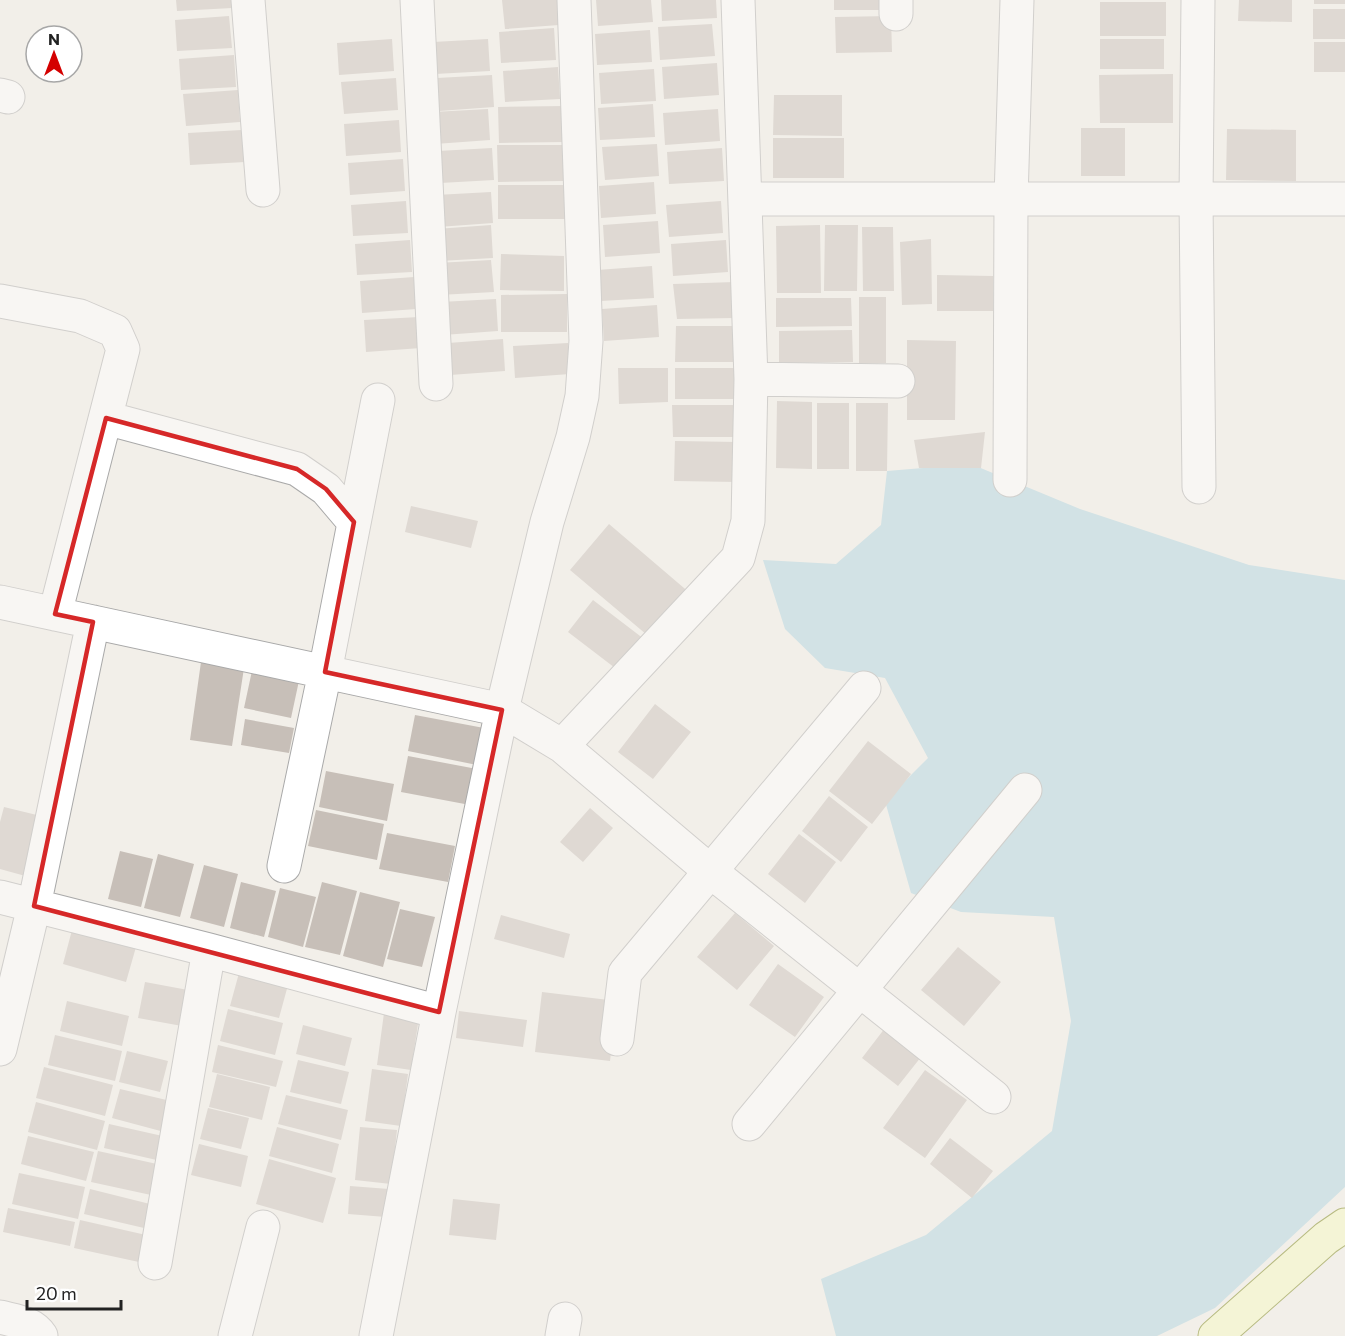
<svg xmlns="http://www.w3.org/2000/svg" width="1345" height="1336" viewBox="0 0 1345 1336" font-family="Commissioner,sans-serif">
<rect width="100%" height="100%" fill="#f2efe9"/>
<path fill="#aad3df" d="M 971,464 L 1080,509 L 1249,565 L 1345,580 L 1345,1187 L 1215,1308 L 1157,1336 L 836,1336 L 821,1279 L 926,1235 L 1052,1131 L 1071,1021 L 1054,917 L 961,912 L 911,893 L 885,801 L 928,758 L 885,678 L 825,668 L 785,629 L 763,560 L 836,564 L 881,525 L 887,471 Z"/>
<path fill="#c7bfb8" d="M 176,0 L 232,0 L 232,8 L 177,11 Z
M 502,0 L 558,0 L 559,25 L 505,29 Z
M 596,0 L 651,0 L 653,22 L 598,26 Z
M 661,0 L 716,0 L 717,18 L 662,21 Z
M 834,0 L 889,0 L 889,10 L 834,10 Z
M 1239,0 L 1292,0 L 1292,22 L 1238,21 Z
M 1314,0 L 1345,0 L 1345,4 L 1314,4 Z
M 1100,2 L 1166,2 L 1166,36 L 1100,36 Z
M 1313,9 L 1345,9 L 1345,39 L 1313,39 Z
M 229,16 L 232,48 L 177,51 L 175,20 Z
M 891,16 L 892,52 L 836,53 L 835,17 Z
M 712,24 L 715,56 L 660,60 L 658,27 Z
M 554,28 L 556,60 L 501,63 L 499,32 Z
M 650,30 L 652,62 L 597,65 L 595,34 Z
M 392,39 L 394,71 L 339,75 L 337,43 Z
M 488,39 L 490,71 L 435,74 L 433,42 Z
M 1100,39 L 1164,39 L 1164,69 L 1100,69 Z
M 1314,42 L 1345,42 L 1345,72 L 1314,72 Z
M 234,55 L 236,87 L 181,90 L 179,59 Z
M 717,63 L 719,95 L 664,99 L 662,67 Z
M 558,67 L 560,99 L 505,102 L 503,71 Z
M 654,69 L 656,101 L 601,104 L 599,73 Z
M 1173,74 L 1173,123 L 1100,123 L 1099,75 Z
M 492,75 L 494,107 L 439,111 L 437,78 Z
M 396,78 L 398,110 L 344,114 L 341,82 Z
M 238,90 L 240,122 L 186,126 L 183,94 Z
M 774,95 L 842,95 L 842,136 L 773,135 Z
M 653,104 L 655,137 L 600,140 L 598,108 Z
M 565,106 L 565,142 L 499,143 L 498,107 Z
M 488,109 L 490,140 L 435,144 L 433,112 Z
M 718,109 L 720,141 L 665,145 L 663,113 Z
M 399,120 L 401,152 L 346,156 L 344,124 Z
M 1081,128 L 1125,128 L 1125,176 L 1081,176 Z
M 1227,129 L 1296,130 L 1296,181 L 1226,180 Z
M 242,130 L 245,162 L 190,165 L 188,133 Z
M 773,138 L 844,138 L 844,178 L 773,178 Z
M 657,144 L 659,176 L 605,180 L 602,147 Z
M 497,145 L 563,145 L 564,181 L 498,182 Z
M 492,148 L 494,180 L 440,183 L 438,151 Z
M 722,148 L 724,181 L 669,184 L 667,152 Z
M 403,159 L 405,191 L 350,195 L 348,163 Z
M 654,182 L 656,214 L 601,218 L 599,186 Z
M 498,185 L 565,185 L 565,219 L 498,219 Z
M 491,192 L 493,223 L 438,227 L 436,195 Z
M 406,201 L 408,233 L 353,236 L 351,205 Z
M 721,201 L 723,233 L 669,237 L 666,205 Z
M 658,221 L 660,253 L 605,257 L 603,225 Z
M 491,225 L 493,258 L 439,261 L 436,229 Z
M 820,225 L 821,293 L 777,293 L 776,226 Z
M 825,225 L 858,225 L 857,291 L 824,291 Z
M 862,227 L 893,227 L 894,291 L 863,291 Z
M 931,239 L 932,304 L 902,305 L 900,242 Z
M 410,240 L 412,272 L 357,275 L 355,244 Z
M 726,240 L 728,272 L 673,276 L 671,244 Z
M 501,254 L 564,256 L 564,291 L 500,290 Z
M 491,260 L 494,292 L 439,295 L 437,263 Z
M 652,266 L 654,298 L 600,301 L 597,270 Z
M 937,275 L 993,276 L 993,311 L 937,311 Z
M 414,277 L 416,309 L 362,313 L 360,281 Z
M 735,282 L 734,318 L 677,319 L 673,284 Z
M 567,294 L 567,332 L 501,332 L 501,295 Z
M 859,297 L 886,297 L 886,363 L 859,363 Z
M 776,298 L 851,298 L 852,326 L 776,327 Z
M 496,299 L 498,331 L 443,335 L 441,302 Z
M 657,305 L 659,337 L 604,341 L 602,309 Z
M 419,317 L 421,348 L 366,352 L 364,320 Z
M 676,326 L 736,326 L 737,362 L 675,362 Z
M 852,330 L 853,362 L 779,363 L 779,331 Z
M 503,339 L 505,371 L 450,375 L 448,343 Z
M 907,340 L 956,341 L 955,420 L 907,420 Z
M 568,343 L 570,374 L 515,378 L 513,346 Z
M 618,368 L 668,368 L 668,402 L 619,404 Z
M 675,368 L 739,368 L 738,399 L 675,399 Z
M 777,401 L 812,402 L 812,469 L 776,468 Z
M 817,403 L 849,403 L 849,469 L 817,469 Z
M 856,403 L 888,403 L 887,471 L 856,471 Z
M 672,405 L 739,405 L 739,437 L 673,437 Z
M 985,432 L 981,468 L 919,468 L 914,440 Z
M 675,441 L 739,442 L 738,482 L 674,481 Z
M 411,506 L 478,521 L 471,548 L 405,532 Z
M 609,524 L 691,594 L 653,640 L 570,570 Z
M 593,600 L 644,639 L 619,671 L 568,632 Z
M 201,662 L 244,668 L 232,746 L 190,740 Z
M 253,666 L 300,676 L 291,718 L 244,708 Z
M 655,704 L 691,732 L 653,779 L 618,752 Z
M 415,715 L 484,728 L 477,765 L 408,751 Z
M 245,719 L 294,728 L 289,753 L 241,745 Z
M 868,741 L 911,774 L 872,824 L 829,791 Z
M 408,756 L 477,769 L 470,805 L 401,792 Z
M 326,771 L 394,784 L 387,821 L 319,807 Z
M 829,796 L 868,827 L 841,862 L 802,831 Z
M 4,807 L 45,817 L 29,877 L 0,869 L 0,822 Z
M 590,808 L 613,828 L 583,862 L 560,842 Z
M 316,810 L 384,824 L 377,860 L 308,846 Z
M 387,833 L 455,846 L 448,882 L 379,869 Z
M 799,834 L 836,862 L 805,903 L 768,874 Z
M 120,851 L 153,859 L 141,907 L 108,899 Z
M 158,854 L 194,864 L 180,917 L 144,908 Z
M 204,865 L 238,874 L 224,927 L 190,918 Z
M 241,882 L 276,891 L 264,937 L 230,928 Z
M 322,882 L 357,891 L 340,955 L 305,947 Z
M 280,888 L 316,897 L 303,947 L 268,937 Z
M 360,892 L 400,902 L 383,967 L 343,956 Z
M 400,909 L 435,917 L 422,967 L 387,959 Z
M 735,913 L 774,946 L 737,990 L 697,957 Z
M 501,915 L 570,934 L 564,958 L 494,939 Z
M 72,930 L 136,947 L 126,982 L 63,964 Z
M 958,947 L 1001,982 L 964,1026 L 921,990 Z
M 778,964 L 824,997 L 795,1037 L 749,1005 Z
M 239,973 L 288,985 L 279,1018 L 230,1006 Z
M 145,982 L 188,990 L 182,1026 L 138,1018 Z
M 542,992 L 617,1001 L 610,1061 L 535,1052 Z
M 67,1001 L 129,1016 L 122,1046 L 60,1031 Z
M 228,1009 L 283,1023 L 275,1055 L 220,1041 Z
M 459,1011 L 527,1020 L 523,1047 L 456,1038 Z
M 384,1013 L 419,1017 L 411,1070 L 377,1065 Z
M 303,1025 L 352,1038 L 345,1066 L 296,1054 Z
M 885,1028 L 921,1057 L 898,1086 L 862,1058 Z
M 55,1035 L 122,1051 L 115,1081 L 48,1065 Z
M 218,1045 L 283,1061 L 276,1087 L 212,1072 Z
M 127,1051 L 168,1061 L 160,1092 L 119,1082 Z
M 298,1060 L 349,1072 L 341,1104 L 290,1092 Z
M 44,1067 L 113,1085 L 105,1116 L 36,1098 Z
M 372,1069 L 408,1074 L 401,1126 L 365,1121 Z
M 925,1070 L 967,1100 L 925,1158 L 883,1128 Z
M 217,1074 L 270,1087 L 262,1120 L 209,1107 Z
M 120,1089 L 175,1102 L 168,1133 L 112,1118 Z
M 286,1095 L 348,1110 L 341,1140 L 278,1124 Z
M 36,1102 L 105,1121 L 97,1150 L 28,1132 Z
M 208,1108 L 249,1118 L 241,1149 L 200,1139 Z
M 109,1124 L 167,1137 L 161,1161 L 104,1148 Z
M 277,1127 L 339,1144 L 332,1173 L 269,1156 Z
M 360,1127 L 397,1130 L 391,1184 L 355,1180 Z
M 28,1136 L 94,1152 L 86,1181 L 21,1164 Z
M 950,1138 L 993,1171 L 972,1198 L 930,1164 Z
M 199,1144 L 248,1156 L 241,1187 L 191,1175 Z
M 98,1151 L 157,1164 L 151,1195 L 91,1182 Z
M 269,1159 L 336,1178 L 323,1223 L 256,1204 Z
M 19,1173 L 85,1187 L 78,1219 L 12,1204 Z
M 350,1186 L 389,1189 L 386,1217 L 348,1214 Z
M 90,1189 L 150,1204 L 144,1228 L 84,1214 Z
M 453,1199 L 500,1204 L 496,1240 L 449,1235 Z
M 8,1208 L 75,1222 L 70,1246 L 3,1232 Z
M 80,1220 L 146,1235 L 139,1262 L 74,1248 Z"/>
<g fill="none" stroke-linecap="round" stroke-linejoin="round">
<g stroke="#a9a9a9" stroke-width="35">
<path id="street" d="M 248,0 L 263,190
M 417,0 L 436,384
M 896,0 L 896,14
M 1198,0 L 1196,199 L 1199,487
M 0,95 L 8,97
M 745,199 L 1345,199
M 0,301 L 80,316 L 115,331 L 123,349 L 55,614
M 751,379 L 898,381
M 106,418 L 297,469 L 326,489 L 354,522
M 1010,480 L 1011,199 L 1017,0
M 0,602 L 502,710 L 562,746 L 710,871 L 994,1097
M 562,746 L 738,558 L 748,521 L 751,379 L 738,0
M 284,866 L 325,672 L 378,400
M 0,897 L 209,950 L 439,1012
M 617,1039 L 625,973 L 864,688
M 0,1049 L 34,906 L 93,622
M 749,1124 L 1025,790
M 155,1263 L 209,950
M 0,1317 C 15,1321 32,1322 41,1336
M 235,1336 L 263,1227
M 376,1336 L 439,1012 L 502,710 L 547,522 L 573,437 L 582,396 L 586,341 L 574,0
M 562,1336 L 565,1319"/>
</g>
<g stroke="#707d05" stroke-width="35">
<path id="secondary" d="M 1215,1336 L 1326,1238 L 1345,1225"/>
</g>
<use href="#street" stroke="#fff" stroke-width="33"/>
<use href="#secondary" stroke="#f7fabf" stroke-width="33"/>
</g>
<path d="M0 0H1345V1336H0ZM 106,418 L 297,469 L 326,489 L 354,522 L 325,672 L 502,710 L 439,1012 L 34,906 L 93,622 L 55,614 Z" fill="#f2efe9" fill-opacity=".55" fill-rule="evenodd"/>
<path fill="none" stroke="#d62828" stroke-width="4.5" stroke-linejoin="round" d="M 106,418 L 297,469 L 326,489 L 354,522 L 325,672 L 502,710 L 439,1012 L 34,906 L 93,622 L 55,614 Z"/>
<g transform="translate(54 54)"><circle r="28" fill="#ffffff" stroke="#a7a7a7" stroke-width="1.5"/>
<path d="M0-4.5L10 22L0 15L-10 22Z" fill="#d40000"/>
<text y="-9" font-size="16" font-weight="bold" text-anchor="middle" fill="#222222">N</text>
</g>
<path d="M27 1300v9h94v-9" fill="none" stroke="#222222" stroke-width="3"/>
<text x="36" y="1300" font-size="18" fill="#222222" stroke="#ffffff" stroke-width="4.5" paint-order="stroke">20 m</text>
</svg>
